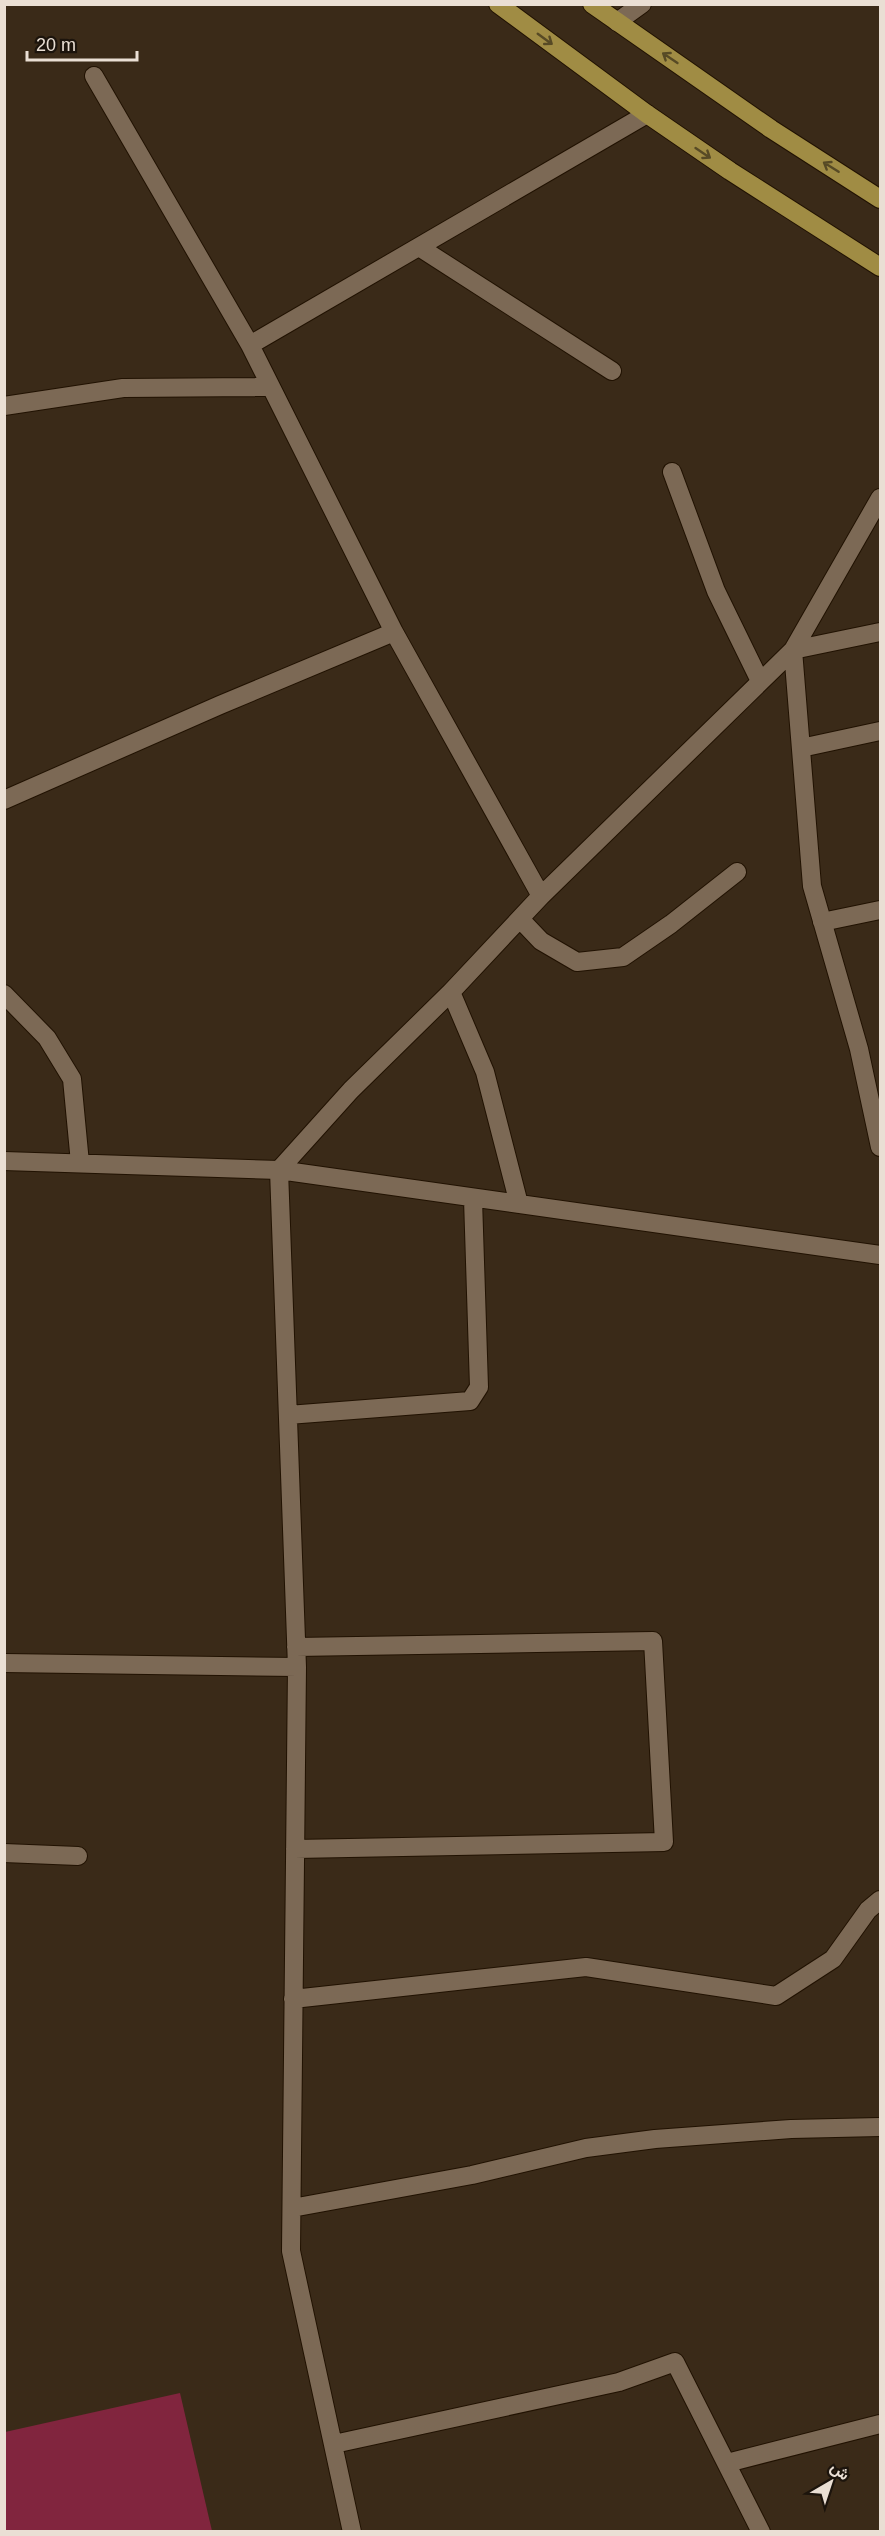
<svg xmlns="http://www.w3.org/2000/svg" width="885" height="2536" viewBox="0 0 885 2536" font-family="Helvetica,Vazirmatn,sans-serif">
<rect width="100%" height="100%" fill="#3a2a18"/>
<path fill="#81253e" d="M 180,2393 L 212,2531 L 5,2531 L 5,2432 Z"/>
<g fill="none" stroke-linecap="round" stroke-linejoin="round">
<g stroke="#211202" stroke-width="20">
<path id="minor" d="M 617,22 L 642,4
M 94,76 L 250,345
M 647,114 L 250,345 L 394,632 L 541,896 L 793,650 L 880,498
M 419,247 L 612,371
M 4,406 L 123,388 L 271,387
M 672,472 L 716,591 L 760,681
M 880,632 L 793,650 L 812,886 L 859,1049 L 880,1147
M 801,748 L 880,731
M 4,800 L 220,705 L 394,632
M 521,920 L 541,941 L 577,962 L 623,957 L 671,924 L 737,872
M 822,922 L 880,910
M 4,994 L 47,1038 L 72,1079 L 80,1163
M 4,1161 L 279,1170 L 880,1255
M 519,1204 L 485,1072 L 451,992 L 541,896
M 288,1415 L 470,1401 L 479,1387 L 473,1199
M 4,1663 L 297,1667 L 279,1170 L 351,1090 L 451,992
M 297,1667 L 291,2251 L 352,2532
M 295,1849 L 664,1842 L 653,1641 L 296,1647
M 4,1853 L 78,1856
M 293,1999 L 586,1967 L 776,1996 L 833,1959 L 868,1910 L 880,1900
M 292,2208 L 472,2175 L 586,2148 L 655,2139 L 791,2129 L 880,2127
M 334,2444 L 619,2382 L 675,2362 L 761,2532
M 727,2463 L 880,2424"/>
</g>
<g stroke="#211202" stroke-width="20">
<path id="major" d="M 498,4 L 647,114 L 730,171 L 880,267
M 592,4 L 771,129 L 880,199"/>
</g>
<use href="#minor" stroke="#7c6955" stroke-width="18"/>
<use href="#major" stroke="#a08c44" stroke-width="18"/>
</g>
<defs><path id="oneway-shaft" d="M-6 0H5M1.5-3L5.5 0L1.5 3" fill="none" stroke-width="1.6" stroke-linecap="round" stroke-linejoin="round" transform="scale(1.5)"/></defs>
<g stroke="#574a25">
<use href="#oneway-shaft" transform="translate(545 39) rotate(36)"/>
<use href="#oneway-shaft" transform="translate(670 58) rotate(-146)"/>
<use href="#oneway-shaft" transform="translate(703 153) rotate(34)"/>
<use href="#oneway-shaft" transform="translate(831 167) rotate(-148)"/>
</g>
<rect width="885" height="2536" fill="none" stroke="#eadfd4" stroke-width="12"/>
<g transform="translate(831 2482) rotate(39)" stroke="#1c140c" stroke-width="4.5" paint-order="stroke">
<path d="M0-4.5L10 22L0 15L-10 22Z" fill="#eadfd4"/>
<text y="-9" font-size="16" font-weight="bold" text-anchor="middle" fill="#eadfd4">ش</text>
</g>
<path d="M27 51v9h110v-9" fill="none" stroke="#eadfd4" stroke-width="3"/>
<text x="36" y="51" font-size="18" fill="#eadfd4" stroke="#1c140c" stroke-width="4.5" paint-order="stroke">20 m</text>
</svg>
